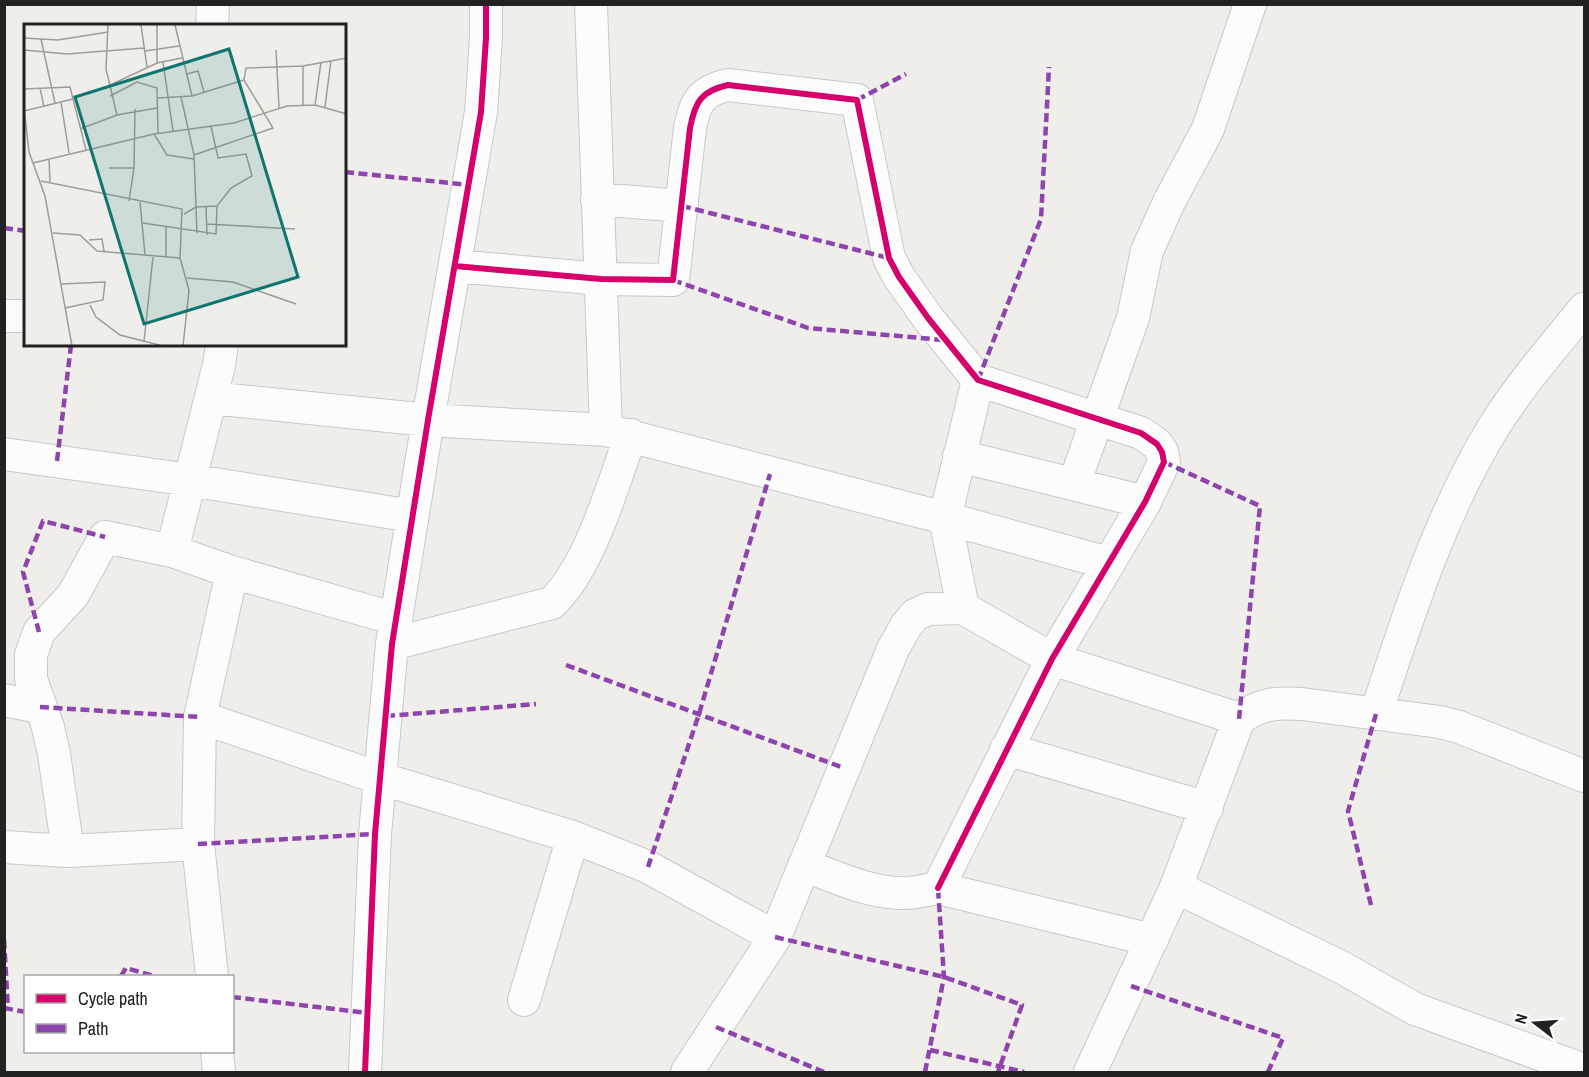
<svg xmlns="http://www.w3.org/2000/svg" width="1589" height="1077" viewBox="0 0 1589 1077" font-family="'Archivo Narrow',sans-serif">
<rect width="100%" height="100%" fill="#f0eeeb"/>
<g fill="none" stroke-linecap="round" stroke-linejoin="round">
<g stroke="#c9c8c7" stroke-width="34">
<path id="minor" d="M 591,4 L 606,430
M 212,26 L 213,4
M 597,199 L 682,206
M 455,266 L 601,279 L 673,280 L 690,128 C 695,102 701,91 728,85 L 857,100 L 889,258 L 899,277 L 928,318 L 978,380 L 1141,433 L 1157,444 L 1162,452 L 1164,462 L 1145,502 L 1052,659 L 938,888
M 4,316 L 26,316
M 211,398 L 428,420 L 606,430 L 945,518 L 1108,563
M 4,454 L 190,480 L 412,516
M 959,456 L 1145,502
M 1074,484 L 1133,318 L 1147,251 L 1169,202 L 1208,129 L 1250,4
M 172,551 L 219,365 L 222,345
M 963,608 L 945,518 L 978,380
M 392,644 L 552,603 C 591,565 612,486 631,435
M 4,700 L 40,707
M 1376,714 C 1408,616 1439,517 1493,428 C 1519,386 1553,347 1584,309
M 200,717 L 379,778 L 573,837 L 648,867 L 775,937
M 1006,749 L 1207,808
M 4,847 L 68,851 L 198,844
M 68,851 L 54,754 L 48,727 L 31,679 L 31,655 L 39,632 L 73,595 L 105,537 L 172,551 L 232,572 L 396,619
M 804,865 C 835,877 867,892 900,893 C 913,894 926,890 938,888 L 1152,940
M 1176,887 L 1341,967 L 1415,1009 L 1584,1070
M 212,976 L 198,844 L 200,717 L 232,572
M 524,1000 L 573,837
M 217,1052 L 219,1072
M 365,1072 L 375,834 L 392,644 L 428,420 L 481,112 L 486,38 L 486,4
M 687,1072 L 775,937 L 893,649 L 906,626 L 915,615 L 928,609 L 963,608 L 1052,659 L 1239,719
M 1090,1072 L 1176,887 L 1239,719 C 1260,704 1276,702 1302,704 L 1440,722 L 1459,727 L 1584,776"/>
</g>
<use href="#minor" stroke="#fdfcfc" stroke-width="32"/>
<path stroke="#8e44ad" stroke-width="4.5" stroke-dasharray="9 4.5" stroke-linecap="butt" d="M 857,100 L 906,74
M 345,172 L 469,185
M 682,206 L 889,258
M 4,228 L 26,231
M 673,280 L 808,328 L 944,340
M 978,380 L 1041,219 L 1049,67
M 57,461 L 71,345
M 1164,462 L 1260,506 L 1239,719
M 39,632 L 23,572 L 43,521 L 105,537
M 566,665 L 844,768
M 40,707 L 200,717
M 386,716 L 536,704
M 198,844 L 375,834
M 648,867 L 699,714 L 770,474
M 1371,905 L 1348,811 L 1376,714
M 775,937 L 944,977 L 1022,1005 L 998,1072
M 4,940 L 8,1009
M 121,976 L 126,968 L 154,976
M 1131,986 L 1283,1038 L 1268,1072
M 232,997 L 368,1013
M 4,1008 L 26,1012
M 716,1027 L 824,1072
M 930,1050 L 1024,1072
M 925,1072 L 944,977 L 938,888"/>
<g stroke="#fff" stroke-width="10">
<path id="cycleway" d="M 455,266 L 601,279 L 673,280 L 690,128 C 695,102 701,91 728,85 L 857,100 L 889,258 L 899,277 L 928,318 L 978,380 L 1141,433 L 1157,444 L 1162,452 L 1164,462 L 1145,502 L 1052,659 L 938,888
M 365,1072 L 375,834 L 392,644 L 428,420 L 481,112 L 486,38 L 486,4"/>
</g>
<use href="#cycleway" stroke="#d6006c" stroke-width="6"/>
</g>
<g transform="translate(24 24)">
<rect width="322" height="322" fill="#f0eeeb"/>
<path fill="none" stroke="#9e9c9b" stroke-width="1.5" d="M 84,1 L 82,45 L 93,91M 117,1 L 123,43M 151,1 L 168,72M 0,14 L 34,16 L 84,8M 17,15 L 31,79M 0,26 L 43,30 L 120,24M 252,26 L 255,84M 121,27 L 155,22M 139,38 L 149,107M 133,39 L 133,1M 279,42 L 279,81M 163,50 L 174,47 L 180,68M 84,62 L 133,39 L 158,34M 16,64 L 20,83M 0,65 L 46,63 L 62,126M 86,72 L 113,58 L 133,64 L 134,109M 157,73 L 170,131 L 173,209M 134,74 L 168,72 L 220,56M 37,78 L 45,129M 291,81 L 297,38M 301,83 L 307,36M 0,84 L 5,128 L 21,172 L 48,322M 0,87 L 49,75M 56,105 L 93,91 L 133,84M 130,110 L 143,131 L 170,135M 170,131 L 249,104 L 220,56 L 222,44 L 279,42 L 323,34M 25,135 L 26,158M 9,139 L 130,110 L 210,99 L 263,82 L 291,81 L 323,90M 85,144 L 110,144M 17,157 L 158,185 L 156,234 L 165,266 L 159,322M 105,177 L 110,144 L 111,85M 116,178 L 121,231M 182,183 L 183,211M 160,190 L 172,183 L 193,182M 119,199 L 192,210 L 193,182 L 207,164 L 228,152 L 222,130 L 194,134 L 187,102M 183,200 L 271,205M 142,202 L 142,233M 29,209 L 56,211 L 73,227 L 156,234M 65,216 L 78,215 L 80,227M 163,254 L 209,258 L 272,280M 37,260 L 81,258 L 79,276 L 41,284M 66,281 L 72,293 L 96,311 L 139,322M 120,317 L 129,233"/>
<path fill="#0f766e" fill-opacity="0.15" stroke="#0f766e" stroke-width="3" d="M 205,25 L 274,253 L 120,300 L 51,73 Z"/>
<rect width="322" height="322" fill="none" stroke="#222" stroke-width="3"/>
</g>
<rect width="1589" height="1077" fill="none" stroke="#222222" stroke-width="12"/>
<rect x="24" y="975" width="210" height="78" fill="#ffffff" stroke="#a7a7a7" stroke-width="1.5"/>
<rect x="36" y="994" width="30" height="9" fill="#d6006c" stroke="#a7a7a7" stroke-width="1.5"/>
<text x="78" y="1005" font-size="18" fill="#222222">Cycle path</text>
<rect x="36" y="1024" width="30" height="9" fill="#8e44ad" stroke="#a7a7a7" stroke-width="1.5"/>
<text x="78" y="1035" font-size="18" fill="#222222">Path</text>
<g transform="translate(1535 1023) rotate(287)" stroke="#ffffff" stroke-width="4.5" paint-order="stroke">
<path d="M0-4.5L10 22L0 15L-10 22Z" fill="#222222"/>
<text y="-9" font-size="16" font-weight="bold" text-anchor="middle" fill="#222222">N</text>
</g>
</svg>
